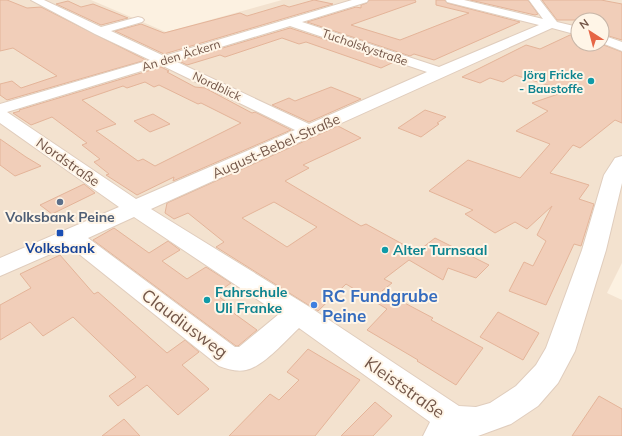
<svg xmlns="http://www.w3.org/2000/svg" width="622" height="436" viewBox="0 0 622 436" font-family="Mulish,sans-serif">
<rect width="100%" height="100%" fill="#fcf1e1"/>
<path fill="#f3e2cf" fill-rule="evenodd" d="M 0,0 L 91,0 L 166,32 L 282,0 L 622,0 L 622,263 L 607,293 L 622,300 L 622,436 L 0,436 ZM 578,20 L 602,20 L 602,44 L 578,44 Z"/>
<path fill="#f1ceb9" stroke="#e4b499" fill-rule="evenodd" d="M 0,0 L 7,0 L 27,8 L 41,7 L 146,60 L 7,100 L 0,95 L 0,84 L 12,81 L 21,88 L 57,76 L 13,48 L 0,51 Z
M 314,0 L 333,4 L 164,54 L 115,31 L 141,24 L 164,33 L 240,13 L 247,16 L 284,5 L 289,7 Z
M 369,0 L 415,0 L 416,2 L 351,25 L 400,40 L 469,13 L 436,5 L 436,0 L 445,0 L 447,3 L 520,22 L 434,60 L 414,54 L 410,56 L 307,22 L 356,7 L 361,8 L 361,5 L 367,3 Z
M 470,0 L 528,0 L 538,14 L 535,15 Z
M 542,0 L 601,0 L 622,4 L 622,40 L 602,34 L 602,20 L 557,20 Z
M 68,1 L 81,7 L 93,4 L 128,18 L 101,25 L 56,4 Z
M 290,28 L 394,62 L 381,68 L 306,42 L 299,44 L 282,38 L 225,57 L 220,55 L 187,65 L 179,61 Z
M 570,35 L 578,36 L 578,44 L 601,44 L 622,52 L 622,123 L 615,120 L 580,148 L 573,145 L 550,173 L 589,185 L 579,199 L 594,204 L 581,246 L 574,244 L 546,305 L 509,291 L 524,262 L 533,266 L 546,241 L 537,235 L 552,206 L 527,229 L 515,222 L 495,233 L 465,214 L 473,210 L 429,191 L 468,160 L 520,178 L 550,144 L 516,131 L 548,111 L 532,103 L 567,91 L 515,75 L 503,82 L 490,78 L 480,83 L 462,77 L 526,45 L 540,49 Z
M 161,67 L 169,71 L 167,72 L 195,87 L 205,88 L 252,113 L 255,112 L 291,130 L 173,181 L 174,177 L 137,195 L 106,175 L 109,174 L 94,162 L 100,159 L 82,145 L 87,143 L 52,117 L 31,125 L 13,113 L 20,111 L 19,110 ZM 145,82 L 154,87 L 159,85 L 198,104 L 201,103 L 241,123 L 155,166 L 143,159 L 138,161 L 96,131 L 116,124 L 82,100 L 123,86 L 127,88 Z
M 331,87 L 361,99 L 309,122 L 272,105 L 289,98 L 295,101 Z
M 425,110 L 446,117 L 437,123 L 439,124 L 421,137 L 398,128 Z
M 153,114 L 170,124 L 150,132 L 134,121 Z
M 338,126 L 361,138 L 303,165 L 309,168 L 285,181 L 361,226 L 366,224 L 417,252 L 435,238 L 489,265 L 476,278 L 448,268 L 443,280 L 409,260 L 384,279 L 392,283 L 382,291 L 433,318 L 431,320 L 483,348 L 456,385 L 417,361 L 418,360 L 367,330 L 387,309 L 346,284 L 318,311 L 216,247 L 224,242 L 188,213 L 174,219 L 165,213 L 167,203 ZM 274,202 L 317,227 L 287,247 L 242,218 Z
M 0,139 L 26,157 L 41,166 L 15,176 L 0,165 Z
M 84,184 L 95,193 L 52,214 L 40,205 Z
M 114,228 L 149,253 L 168,241 L 180,250 L 162,261 L 187,279 L 206,267 L 231,283 L 215,294 L 232,306 L 228,309 L 257,330 L 238,346 L 236,346 L 93,240 Z
M 60,255 L 94,294 L 98,292 L 167,353 L 185,340 L 199,352 L 182,365 L 209,389 L 178,415 L 147,385 L 118,406 L 109,396 L 136,377 L 73,317 L 43,336 L 30,322 L 0,340 L 0,305 L 31,288 L 20,274 Z
M 498,312 L 539,333 L 523,360 L 480,337 Z
M 308,349 L 360,380 L 315,436 L 229,436 L 270,394 L 279,400 L 299,380 L 287,372 Z
M 599,396 L 622,409 L 622,436 L 572,436 Z
M 375,402 L 392,416 L 373,436 L 341,436 Z
M 124,419 L 140,436 L 102,436 Z"/>
<g fill="none" stroke-linecap="round" stroke-linejoin="round">
<g stroke="#e0cdbd" stroke-width="2">
<path id="minor" d="M 31,0 L 44,0 L 101,27 L 138,17 L 142,18 L 144,20 L 142,22 L 111,31 L 164,56 L 352,0 L 368,0 L 367,2 L 302,22 L 439,67 L 539,25 L 447,2 L 446,0 L 464,0 L 543,19 L 529,0 L 540,0 L 557,22 L 578,27 L 578,35 L 552,28 L 151,209 L 308,306 L 459,406 L 476,407 L 490,403 L 516,386 L 536,365 L 546,348 L 582,250 L 604,175 L 615,158 L 622,156 L 622,183 L 606,250 L 575,351 L 558,383 L 538,406 L 511,424 L 478,436 L 423,436 L 430,422 L 299,328 C 286,340 263,367 246,370 C 237,372 227,369 219,366 L 69,246 L 0,276 L 0,258 L 119,207 L 0,123 L 0,104 L 150,60 L 95,34 ZM 290,26 L 427,72 L 309,124 L 175,61 ZM 161,65 L 295,130 L 136,199 L 7,112 ZM 134,217 L 279,314 L 239,347 L 235,347 L 88,238 Z
M 602,35 L 622,42 L 622,51 L 602,43 Z"/>
</g>
<use href="#minor" fill="#fff" fill-rule="evenodd"/>
</g>
<g fill="#0f9aa8" stroke="#fff5e7" stroke-width="1.5">
<circle cx="591" cy="81" r="4"/>
<circle cx="385" cy="250" r="4"/>
<circle cx="207" cy="300" r="4"/>
</g>
<circle fill="#5c6f8a" stroke="#fff5e7" stroke-width="1.5" cx="60" cy="202" r="4"/>
<rect fill="#1a4fb4" stroke="#fff5e7" stroke-width="1.5" x="56" y="229" width="8" height="8" rx="2"/>
<circle fill="#3f7fe0" stroke="#fff5e7" stroke-width="1.5" cx="314" cy="305" r="4"/>
<g text-anchor="middle" dominant-baseline="central" stroke-width="4" stroke-linejoin="round" paint-order="stroke">
<g font-size="12" fill="#735648" stroke="#fff5e7">
<text transform="translate(365 47) rotate(19)">Tucholskystraße</text>
<text transform="translate(181 55) rotate(-17)">An den Äckern</text>
<text transform="translate(217 86) rotate(25)">Nordblick</text>
</g>
<g font-size="12" font-weight="bold" fill="#0d838f" stroke="#fff5e7" text-anchor="end">
<text x="583" y="74">Jörg Fricke<tspan x="583" dy="14">- Baustoffe</tspan></text>
</g>
<g font-size="14" fill="#735648" stroke="#fff5e7">
<text transform="translate(276 146) rotate(-24)">August-Bebel-Straße</text>
<text transform="translate(68 162) rotate(35)">Nordstraße</text>
</g>
<g font-size="14" font-weight="bold" fill="#4e5e75" stroke="#fff5e7">
<text x="60" y="217">Volksbank Peine</text>
</g>
<g font-size="14" font-weight="bold" fill="#164399" stroke="#fff5e7">
<text x="60" y="248">Volksbank</text>
</g>
<g font-size="14" font-weight="bold" fill="#0d838f" stroke="#fff5e7" text-anchor="start">
<text x="393" y="250">Alter Turnsaal</text>
<text x="215" y="292">Fahrschule<tspan x="215" dy="16">Uli Franke</tspan></text>
</g>
<g font-size="17" font-weight="bold" fill="#366cbe" stroke="#fff5e7" text-anchor="start">
<text x="322" y="295">RC Fundgrube<tspan x="322" dy="20">Peine</tspan></text>
</g>
<g font-size="17" fill="#735648" stroke="#fff5e7">
<text transform="translate(185 323) rotate(37)">Claudiusweg</text>
<text transform="translate(405 387) rotate(35)">Kleiststraße</text>
</g>
</g>
<g transform="translate(590 32) rotate(324)"><circle r="19" fill="#fff5e7" stroke="#c7b5a7"/>
<path d="M0-3L7 15L0 10L-7 15Z" fill="#e66646"/>
<text y="-6" font-size="11" font-weight="bold" text-anchor="middle" fill="#735648">N</text>
</g>
</svg>
